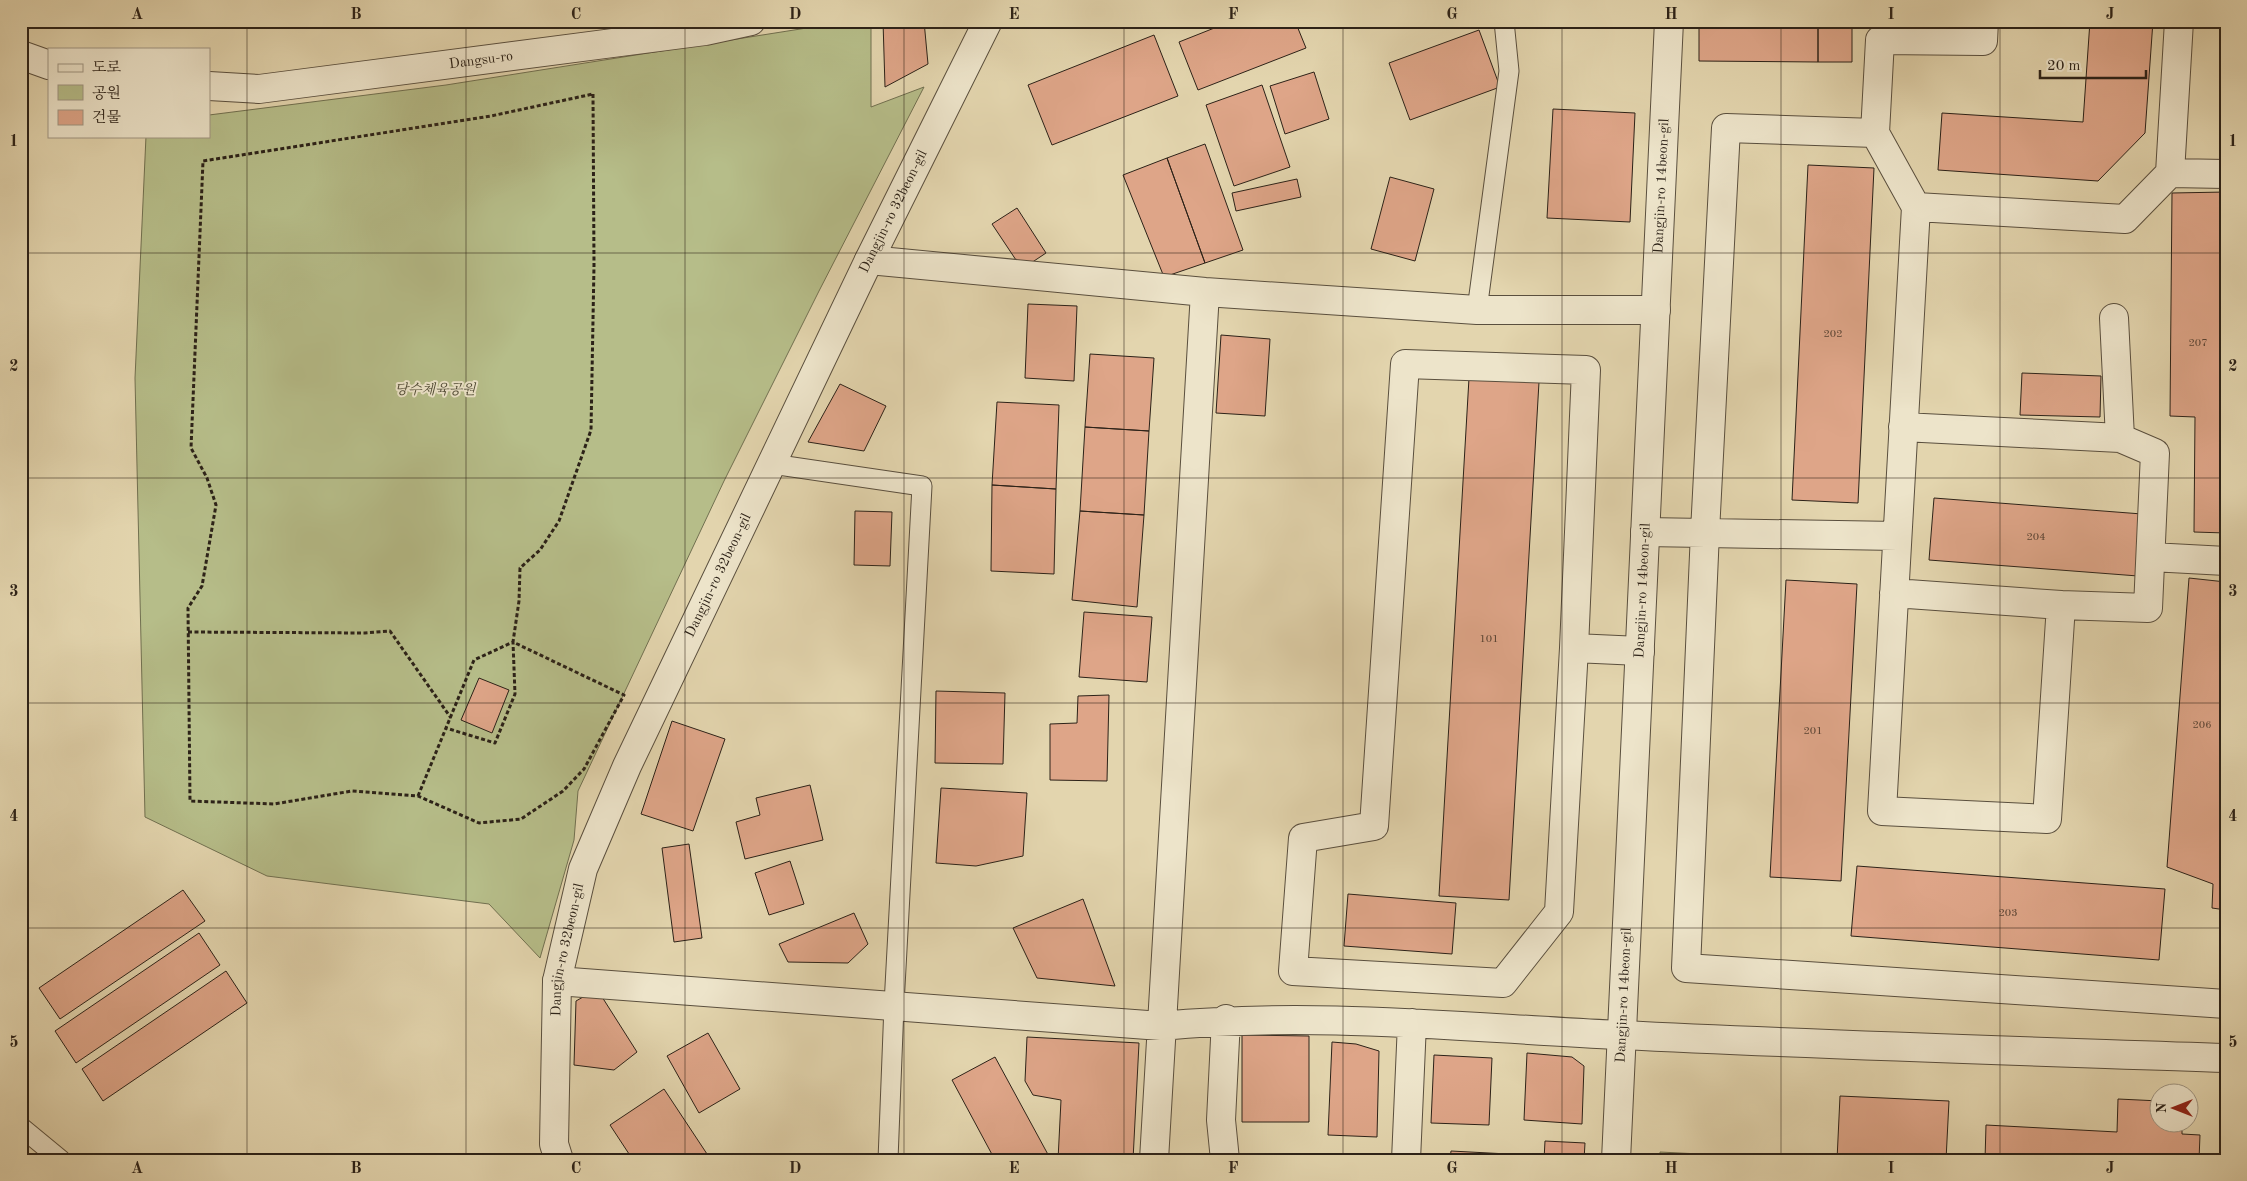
<svg xmlns="http://www.w3.org/2000/svg" width="2247" height="1181" viewBox="0 0 2247 1181" font-family="'Old Standard TT','Noto Serif KR',serif">
<rect width="100%" height="100%" fill="#e3d5ae"/>
<filter id="stains"><feTurbulence type="fractalNoise" baseFrequency=".004" numOctaves="4"/><feColorMatrix values="0 0 0 0 .2 0 0 0 0 .09 0 0 0 0 .02 0 0 0 .5 -.17"/></filter>
<radialGradient id="worn" r=".72"><stop offset=".6" stop-color="#630" stop-opacity="0"/><stop offset="1" stop-color="#630" stop-opacity=".3"/></radialGradient>
<path fill="#b6bd89" stroke="#717050" d="M 851,21 L 871,21 L 871,107 L 924,87 L 819,291 L 724,481 L 578,791 L 574,840 L 540,958 L 489,904 L 267,876 L 145,817 L 135,378 L 146,136 L 209,136 L 209,115 L 446,85 Z
M 1660,1152 L 1819,1160 L 1660,1160 Z"/>
<path fill="#dea588" stroke="#2c2218" d="M 883,21 L 924,21 L 928,64 L 885,87 Z
M 1232,21 L 1295,21 L 1306,48 L 1198,90 L 1179,42 Z
M 1699,21 L 1818,21 L 1818,62 L 1699,61 Z
M 1818,21 L 1852,21 L 1852,62 L 1818,62 Z
M 2090,21 L 2153,21 L 2145,133 L 2098,181 L 1938,170 L 1942,113 L 2083,122 Z
M 1479,30 L 1500,87 L 1410,120 L 1389,63 Z
M 1154,35 L 1178,96 L 1052,145 L 1028,85 Z
M 1314,72 L 1329,119 L 1285,134 L 1270,86 Z
M 1262,85 L 1290,167 L 1234,186 L 1206,105 Z
M 1553,109 L 1635,113 L 1630,222 L 1547,218 Z
M 1205,144 L 1243,250 L 1205,263 L 1167,158 Z
M 1167,158 L 1205,263 L 1164,277 L 1123,175 Z
M 1808,165 L 1874,168 L 1858,503 L 1792,500 Z
M 1390,177 L 1434,189 L 1415,261 L 1371,249 Z
M 1297,179 L 1301,197 L 1236,211 L 1232,193 Z
M 2226,192 L 2223,416 L 2226,416 L 2226,533 L 2194,532 L 2195,417 L 2170,416 L 2172,193 Z
M 1017,208 L 1046,253 L 1022,269 L 992,224 Z
M 1028,304 L 1077,306 L 1074,381 L 1025,378 Z
M 1221,335 L 1270,339 L 1265,416 L 1216,413 Z
M 1090,354 L 1154,358 L 1149,431 L 1085,427 Z
M 2022,373 L 2101,376 L 2100,417 L 2020,415 Z
M 1469,378 L 1539,382 L 1509,900 L 1439,896 Z
M 840,384 L 886,406 L 864,451 L 808,442 Z
M 997,402 L 1059,405 L 1056,489 L 992,485 Z
M 1085,427 L 1149,431 L 1144,515 L 1080,511 Z
M 992,485 L 1056,489 L 1054,574 L 991,571 Z
M 1934,498 L 2142,514 L 2138,576 L 1929,560 Z
M 855,511 L 892,512 L 890,566 L 854,565 Z
M 1080,511 L 1144,515 L 1137,607 L 1072,600 Z
M 2189,578 L 2226,582 L 2226,910 L 2212,908 L 2213,884 L 2167,867 Z
M 1786,580 L 1857,584 L 1841,881 L 1770,877 Z
M 1084,612 L 1152,617 L 1147,682 L 1079,677 Z
M 479,678 L 509,690 L 492,733 L 461,720 Z
M 936,691 L 1005,693 L 1003,764 L 935,763 Z
M 1109,695 L 1107,781 L 1050,780 L 1050,724 L 1077,723 L 1078,696 Z
M 672,721 L 725,739 L 693,831 L 641,814 Z
M 810,785 L 823,840 L 745,859 L 736,822 L 760,815 L 756,798 Z
M 941,788 L 1027,793 L 1023,856 L 976,866 L 936,863 Z
M 689,844 L 702,938 L 674,942 L 662,848 Z
M 790,861 L 804,904 L 769,915 L 755,873 Z
M 1857,866 L 2165,889 L 2159,960 L 1851,936 Z
M 183,890 L 205,921 L 60,1019 L 39,988 Z
M 1348,894 L 1456,903 L 1452,954 L 1344,946 Z
M 1083,899 L 1115,986 L 1037,978 L 1013,928 Z
M 854,913 L 868,944 L 848,963 L 788,962 L 779,944 Z
M 199,933 L 220,965 L 76,1063 L 55,1031 Z
M 226,971 L 247,1003 L 103,1101 L 82,1069 Z
M 597,989 L 637,1052 L 614,1070 L 574,1065 L 576,1001 Z
M 708,1033 L 740,1089 L 699,1113 L 667,1056 Z
M 1242,1035 L 1309,1036 L 1309,1122 L 1242,1122 Z
M 1027,1037 L 1139,1043 L 1133,1160 L 1058,1160 L 1061,1100 L 1033,1095 L 1025,1081 Z
M 1332,1042 L 1356,1044 L 1379,1051 L 1377,1137 L 1328,1135 Z
M 1527,1053 L 1572,1057 L 1584,1066 L 1582,1124 L 1524,1120 Z
M 1434,1055 L 1492,1058 L 1489,1125 L 1431,1123 Z
M 995,1057 L 1051,1160 L 995,1160 L 952,1080 Z
M 664,1089 L 711,1160 L 633,1160 L 610,1125 Z
M 1840,1096 L 1949,1101 L 1946,1160 L 1837,1160 Z
M 2118,1099 L 2160,1101 L 2160,1124 L 2182,1124 L 2182,1134 L 2200,1135 L 2199,1160 L 1985,1160 L 1986,1125 L 2117,1132 Z
M 1545,1141 L 1585,1143 L 1584,1160 L 1544,1160 Z
M 1451,1151 L 1508,1154 L 1508,1160 L 1450,1160 Z"/>
<g fill="none" stroke-linecap="round" stroke-linejoin="round">
<g stroke="#5a4f3e" stroke-width="21">
<path id="service" d="M 1477,310 L 1509,71 L 1504,21
M 772,464 L 922,486 L 894,1005 L 888,1160
M 21,1127 L 61,1160"/>
</g>
<g stroke="#5a4f3e" stroke-width="30">
<path id="minor" d="M 1984,21 L 1983,41 L 1880,40 L 1875,133 L 1916,207 L 1882,811 L 2047,819 L 2061,605 L 2148,608 L 2155,453 L 2120,438 L 2114,318
M 1875,133 L 1726,128 L 1705,532 L 1686,968 L 2226,1004
M 2170,173 L 2226,174
M 1916,207 L 2125,219 L 2170,173 L 2179,21
M 869,260 L 1205,292 L 1477,310 L 1656,310
M 1903,427 L 2120,438
M 1645,532 L 1897,536
M 2151,557 L 2226,561
M 1894,593 L 2061,605
M 1574,648 L 1586,370 L 1405,364 L 1374,826 L 1303,838 L 1293,971 L 1503,983 L 1559,912 L 1574,648 L 1640,651
M 557,981 L 1161,1026 C 1314,1011 1468,1028 1621,1035 C 1822,1045 2024,1051 2226,1058
M 1154,1160 L 1205,292
M 1225,1160 L 1221,1120 L 1226,1019
M 1406,1160 L 1412,1023"/>
</g>
<g stroke="#5a4f3e" stroke-width="30">
<g id="tertiary">
<path d="M 21,55 L 49,65"/>
<path id="s1" d="M 209,86 L 259,89 L 705,31 L 751,21"/>
<path id="s2" d="M 559,1160 L 554,1144 L 557,981 L 583,869 L 627,766 L 869,260 L 988,21"/>
<path id="s3" d="M 1616,1160 L 1669,21"/>
</g>
</g>
<path stroke="#2c2218" stroke-width="3" stroke-dasharray="4 2.5" stroke-linecap="butt" d="M 593,94 L 594,265 L 591,430 L 559,521 L 540,550 L 520,568 L 519,601 L 513,642 L 624,695 L 584,769 L 563,791 L 521,819 L 479,823 L 418,796 L 352,791 L 274,804 L 190,801 L 188,608 L 202,586 L 216,505 L 207,478 L 191,448 L 203,161 L 491,116 Z
M 188,632 L 365,633 L 390,631 L 451,718
M 418,796 L 474,660 L 513,642 L 515,694 L 495,743 L 446,728"/>
<use href="#service" stroke="#ede4ca" stroke-width="19"/>
<use href="#minor" stroke="#ede4ca" stroke-width="28"/>
<use href="#tertiary" stroke="#ede4ca" stroke-width="28"/>
</g>
<path fill="none" stroke="#2c2218" stroke-width="1" stroke-opacity="0.55" d="M 247,21 L 247,1160M 466,21 L 466,1160M 685,21 L 685,1160M 904,21 L 904,1160M 1124,21 L 1124,1160M 1343,21 L 1343,1160M 1562,21 L 1562,1160M 1781,21 L 1781,1160M 2000,21 L 2000,1160M 21,253 L 2226,253M 21,478 L 2226,478M 21,703 L 2226,703M 21,928 L 2226,928"/>
<g text-anchor="middle" dominant-baseline="central" stroke-width="4" stroke-linejoin="round" paint-order="stroke">
<g font-size="11" fill="#584334">
<text x="1833" y="334">202</text>
<text x="2198" y="343">207</text>
<text x="2036" y="537">204</text>
<text x="1489" y="639">101</text>
<text x="2202" y="725">206</text>
<text x="1813" y="731">201</text>
<text x="2008" y="913">203</text>
</g>
<g font-size="14" fill="#2c2218" stroke="#ede4ca">
<text stroke="none"><textPath href="#s1" startOffset="274">Dangsu-ro</textPath></text>
<text stroke="none"><textPath href="#s3" startOffset="975">Dangjin-ro 14beon-gil</textPath></text>
<text stroke="none"><textPath href="#s2" startOffset="1022">Dangjin-ro 32beon-gil</textPath></text>
<text stroke="none"><textPath href="#s2" startOffset="618">Dangjin-ro 32beon-gil</textPath></text>
<text stroke="none"><textPath href="#s3" startOffset="570">Dangjin-ro 14beon-gil</textPath></text>
<text stroke="none"><textPath href="#s2" startOffset="212">Dangjin-ro 32beon-gil</textPath></text>
<text stroke="none"><textPath href="#s3" startOffset="165">Dangjin-ro 14beon-gil</textPath></text>
</g>
<g font-size="14" font-style="italic" fill="#4e4934" stroke="#ede4ca">
<text x="435" y="390">당수체육공원</text>
</g>
</g>
<rect width="2247" height="1181" fill="none" stroke="#e3d5ae" stroke-width="55"/>
<rect x="48" y="48" width="162" height="90" fill="#ede4ca" stroke="#a09683"/>
<rect x="58" y="64" width="25" height="8" fill="#ede4ca" stroke="#a09683"/>
<text x="92" y="72" font-size="15" fill="#2c2218">도로</text>
<rect x="58" y="85" width="25" height="15" fill="#b6bd89" stroke="#a09683"/>
<text x="92" y="98" font-size="15" fill="#2c2218">공원</text>
<rect x="58" y="110" width="25" height="15" fill="#dea588" stroke="#a09683"/>
<text x="92" y="122" font-size="15" fill="#2c2218">건물</text>
<g transform="translate(2174 1108) rotate(270)"><circle r="24" fill="#ede4ca" stroke="#a09683"/>
<path d="M0-4L9 19L0 12L-9 19Z" fill="#8f2418"/>
<text y="-8" font-size="14" font-weight="bold" text-anchor="middle" fill="#2c2218">N</text>
</g>
<path d="M2040 70v8h106v-8" fill="none" stroke="#2c2218" stroke-width="2.5"/>
<text x="2047" y="70" font-size="15" fill="#2c2218" stroke="#ede4ca" stroke-width="4" paint-order="stroke">20 m</text>
<rect x="28" y="28" width="2192" height="1126" fill="none" stroke="#2c2218" stroke-width="2"/>
<g font-size="16" text-anchor="middle" font-weight="bold" fill="#2c2218">
<text x="137" y="19">A</text>
<text x="356" y="19">B</text>
<text x="576" y="19">C</text>
<text x="795" y="19">D</text>
<text x="1014" y="19">E</text>
<text x="1233" y="19">F</text>
<text x="1452" y="19">G</text>
<text x="1671" y="19">H</text>
<text x="1891" y="19">I</text>
<text x="2110" y="19">J</text>
<text x="14" y="146">1</text>
<text x="2233" y="146">1</text>
<text x="14" y="371">2</text>
<text x="2233" y="371">2</text>
<text x="14" y="596">3</text>
<text x="2233" y="596">3</text>
<text x="14" y="821">4</text>
<text x="2233" y="821">4</text>
<text x="14" y="1047">5</text>
<text x="2233" y="1047">5</text>
<text x="137" y="1173">A</text>
<text x="356" y="1173">B</text>
<text x="576" y="1173">C</text>
<text x="795" y="1173">D</text>
<text x="1014" y="1173">E</text>
<text x="1233" y="1173">F</text>
<text x="1452" y="1173">G</text>
<text x="1671" y="1173">H</text>
<text x="1891" y="1173">I</text>
<text x="2110" y="1173">J</text>
</g>
<rect width="100%" height="100%" filter="url(#stains)"/>
<rect width="100%" height="100%" fill="url(#worn)"/>
</svg>
